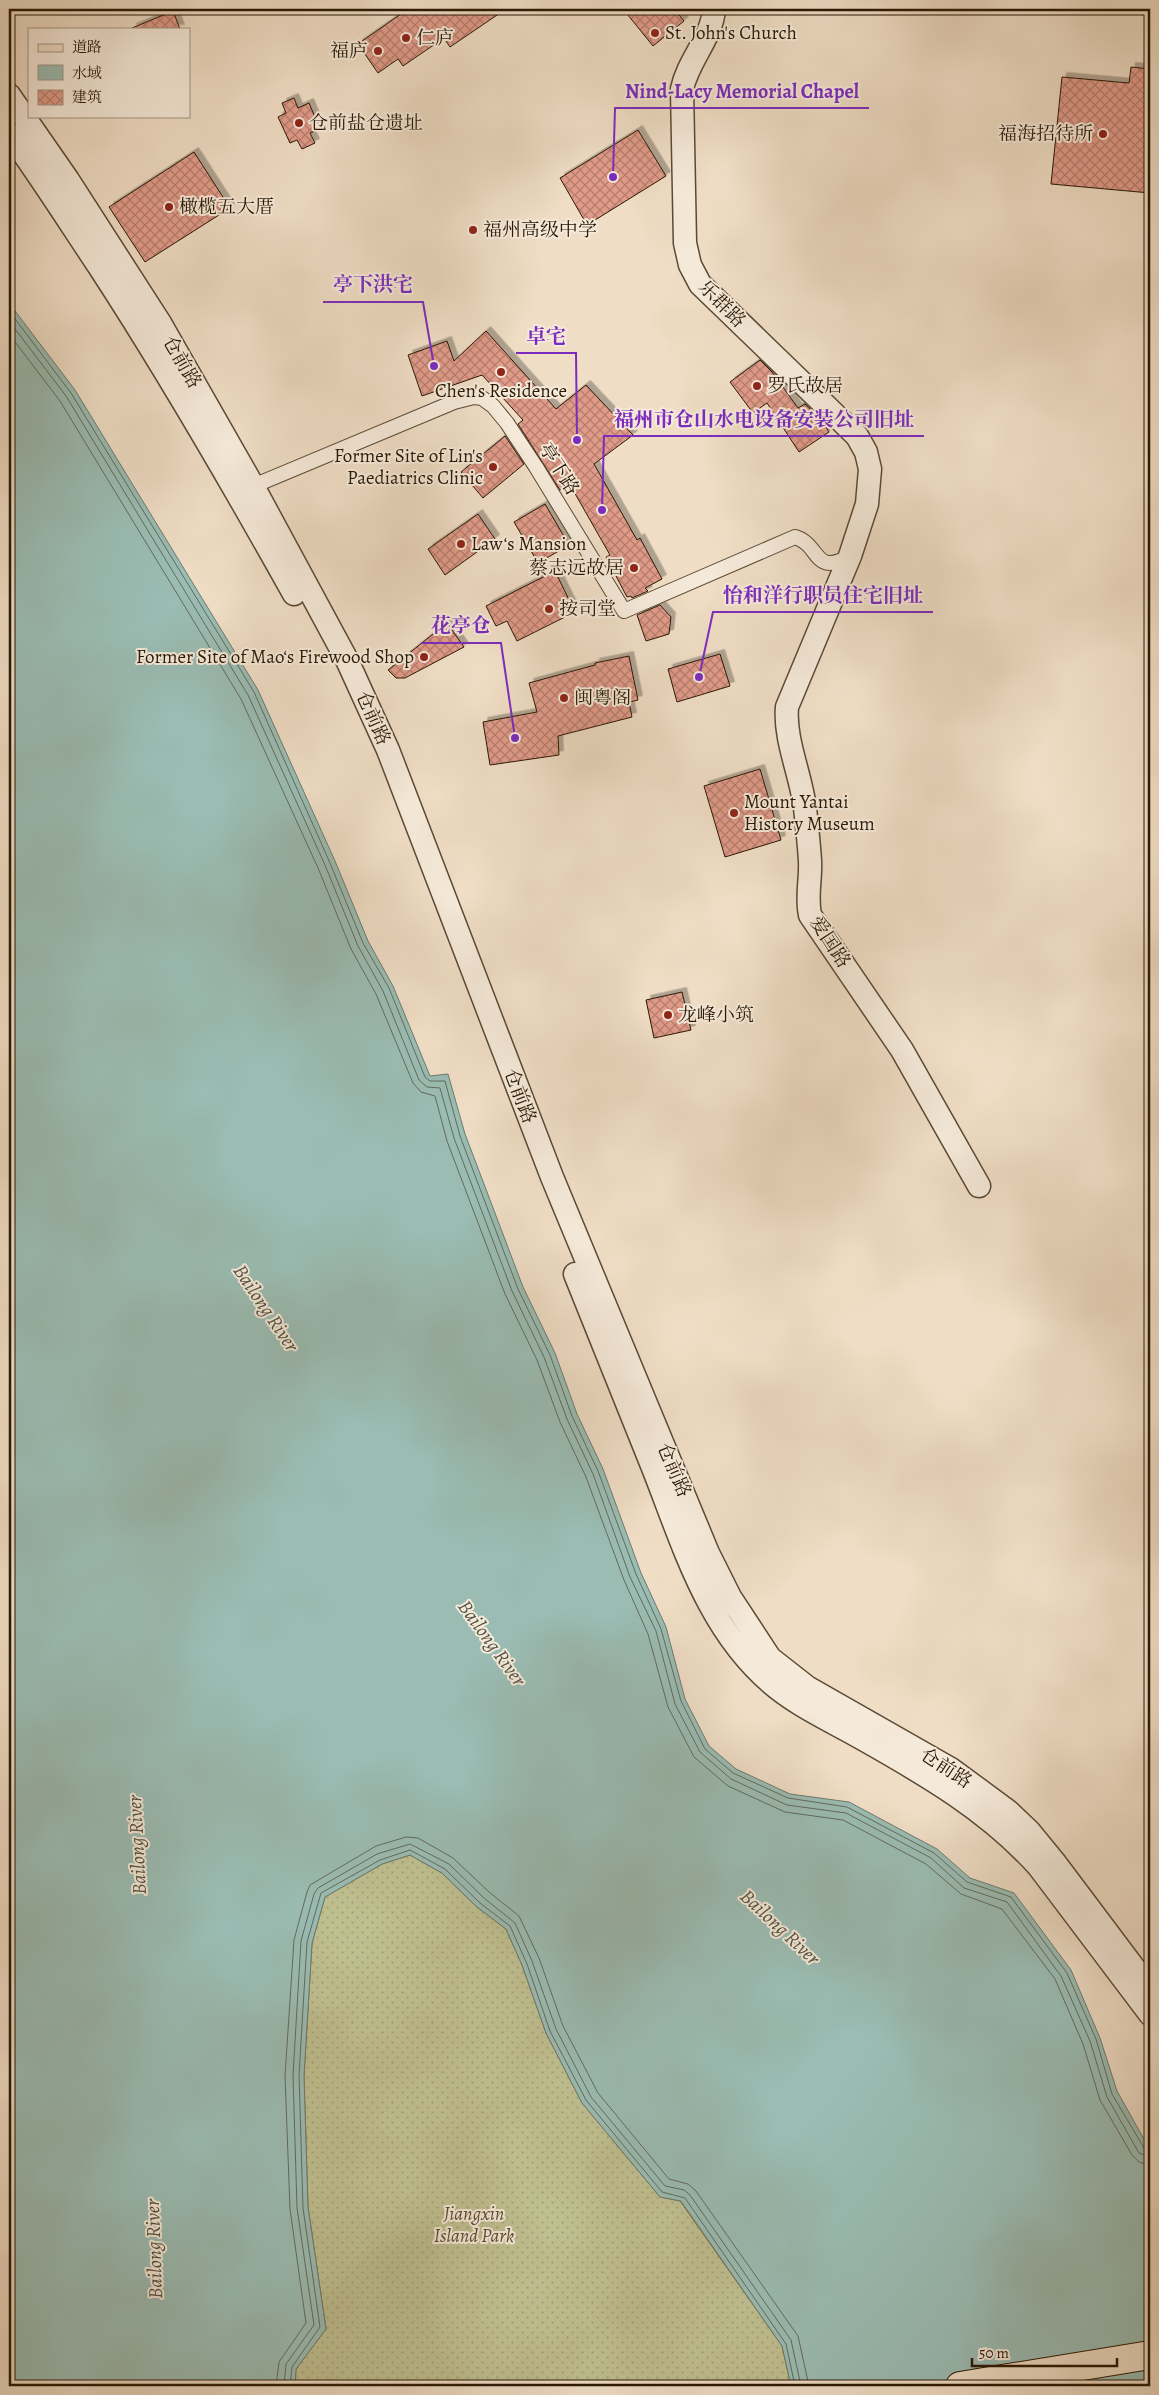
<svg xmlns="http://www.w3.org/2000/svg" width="1159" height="2395" viewBox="0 0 1159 2395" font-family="Alegreya,'Noto Serif SC',serif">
<defs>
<pattern id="grass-dots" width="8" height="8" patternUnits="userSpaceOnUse" patternTransform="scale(1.25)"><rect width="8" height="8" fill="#bfbf90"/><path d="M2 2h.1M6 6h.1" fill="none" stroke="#a4a37b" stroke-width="1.8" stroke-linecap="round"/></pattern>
<pattern id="building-cross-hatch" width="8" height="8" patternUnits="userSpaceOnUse" patternTransform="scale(1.25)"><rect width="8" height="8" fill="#e09b89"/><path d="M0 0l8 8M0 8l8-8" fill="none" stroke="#b67d6e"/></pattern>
<filter id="shadow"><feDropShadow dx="4.5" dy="-4.5" stdDeviation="0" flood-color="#0004"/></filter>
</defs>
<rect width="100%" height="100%" fill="#efddc5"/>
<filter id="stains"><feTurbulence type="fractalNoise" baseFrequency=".004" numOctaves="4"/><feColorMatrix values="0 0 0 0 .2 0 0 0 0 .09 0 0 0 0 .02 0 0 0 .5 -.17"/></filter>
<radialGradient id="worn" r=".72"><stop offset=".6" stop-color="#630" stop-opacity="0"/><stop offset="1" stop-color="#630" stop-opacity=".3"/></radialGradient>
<path fill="url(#grass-dots)" stroke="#746c4a" d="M 410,1855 L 442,1873 L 477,1907 L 506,1929 L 522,1965 L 546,2033 L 582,2103 L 660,2197 L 680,2201 L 782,2346 L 791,2386 L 295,2386 L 296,2369 L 326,2329 L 308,2207 L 304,2076 L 312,1943 L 325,1897 L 382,1864 Z"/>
<path fill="#9abcb3" stroke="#6d7a6d" d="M 9,303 L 75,390 L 258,690 L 335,861 L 368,941 L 393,986 L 430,1076 L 448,1074 L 465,1134 L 523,1287 L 555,1353 L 577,1414 L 603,1469 L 641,1573 L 666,1627 L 685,1699 L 709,1746 L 736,1769 L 790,1794 L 849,1802 L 937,1849 L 970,1878 L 1014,1893 L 1071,1970 L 1100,2038 L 1117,2091 L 1150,2150 L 1150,2386 L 791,2386 L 782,2346 L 681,2201 L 660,2197 L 582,2103 L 546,2033 L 522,1965 L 506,1929 L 477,1907 L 442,1873 L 410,1855 L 382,1864 L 325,1897 L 312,1943 L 304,2076 L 308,2207 L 326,2329 L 296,2369 L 295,2386 L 9,2386 Z"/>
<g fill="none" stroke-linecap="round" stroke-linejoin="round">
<path stroke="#626a5c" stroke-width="1" d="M 9,311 L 71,393 L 254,692 L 330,863 L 363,943 L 389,988 L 425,1077 L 430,1081 L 445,1081 L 460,1136 L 518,1289 L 550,1355 L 572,1416 L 598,1471 L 636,1574 L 661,1629 L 681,1701 L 705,1749 L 733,1773 L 788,1798 L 847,1807 L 934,1853 L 967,1882 L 1011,1897 L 1067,1973 L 1096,2039 L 1112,2094 L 1144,2148 L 1150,2151
M 9,321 L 66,396 L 248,695 L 325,865 L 358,946 L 383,991 L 419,1080 L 427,1087 L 440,1088 L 454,1138 L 512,1291 L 544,1357 L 567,1419 L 593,1474 L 630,1577 L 656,1631 L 675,1704 L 700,1752 L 731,1779 L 787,1805 L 846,1813 L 931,1858 L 964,1888 L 1007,1902 L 1061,1976 L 1090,2041 L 1107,2097 L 1139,2153 L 1150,2157
M 9,334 L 60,401 L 241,699 L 318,868 L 351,949 L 376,994 L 413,1083 L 421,1092 L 435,1096 L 447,1141 L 505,1294 L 537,1360 L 560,1422 L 586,1477 L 624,1580 L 648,1634 L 668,1707 L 694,1757 L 728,1786 L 785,1812 L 843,1820 L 926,1864 L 961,1894 L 1002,1909 L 1055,1979 L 1083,2044 L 1100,2100 L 1132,2155 L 1139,2162 L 1150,2165
M 276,2386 L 279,2362 L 306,2323 L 290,2209 L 285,2076 L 294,1940 L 307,1892 L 310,1885 L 376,1846 L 406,1837 L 418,1838 L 453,1858 L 489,1892 L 519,1916 L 539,1958 L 563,2026 L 598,2093 L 669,2179 L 688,2184 L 696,2191 L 798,2336 L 809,2386
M 284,2386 L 286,2364 L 314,2325 L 297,2208 L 293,2075 L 301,1941 L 314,1894 L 318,1888 L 377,1854 L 410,1844 L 449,1864 L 484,1898 L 515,1923 L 532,1961 L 556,2029 L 591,2097 L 665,2186 L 684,2190 L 690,2195 L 791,2340 L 801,2386
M 290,2386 L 292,2367 L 320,2327 L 303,2208 L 299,2075 L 307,1942 L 321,1893 L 380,1860 L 410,1850 L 445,1869 L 480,1903 L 510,1926 L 527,1964 L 550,2031 L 586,2100 L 662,2192 L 685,2198 L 786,2344 L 795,2386"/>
</g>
<path fill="url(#building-cross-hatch)" stroke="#291804" filter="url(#shadow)" d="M 408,9 L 506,9 L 450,47 L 444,38 L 403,66 L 398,59 L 378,73 L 358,44 Z
M 623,9 L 674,9 L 684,21 L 653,46 Z
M 173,11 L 180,29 L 132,29 L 132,28 Z
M 1131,67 L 1150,69 L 1150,193 L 1051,184 L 1062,77 L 1129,83 Z
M 294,98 L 298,108 L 309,103 L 320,129 L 310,133 L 315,143 L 302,149 L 297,140 L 290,143 L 278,117 L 286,113 L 282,103 Z
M 638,130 L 666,176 L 587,225 L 560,178 Z
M 194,152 L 230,208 L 145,262 L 109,207 Z
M 486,331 L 556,409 L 586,385 L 633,435 L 594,464 L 637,540 L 640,538 L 662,579 L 645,588 L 648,591 L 632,598 L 631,596 L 627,597 L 606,557 L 610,555 L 569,483 L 560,490 L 518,424 L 523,420 L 482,375 L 422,396 L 408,355 L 447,341 L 454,361 Z
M 760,360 L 772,372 L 798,408 L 805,404 L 821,419 L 829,432 L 799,452 L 767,403 L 753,413 L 730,382 Z
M 505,436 L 524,464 L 483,498 L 461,472 Z
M 545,504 L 569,545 L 538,563 L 514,522 Z
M 478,514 L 495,539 L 445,575 L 428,549 Z
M 555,571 L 575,612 L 517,641 L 507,621 L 496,626 L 486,606 Z
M 660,605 L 671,617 L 669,634 L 646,641 L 637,615 Z
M 447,623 L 464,647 L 405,678 L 396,678 L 388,670 Z
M 720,654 L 730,686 L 677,702 L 668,669 Z
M 629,656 L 638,700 L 629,702 L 632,717 L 558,736 L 559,755 L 490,765 L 483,722 L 537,712 L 529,683 L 595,665 L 595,663 Z
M 760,769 L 781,840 L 725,857 L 704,786 Z
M 682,992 L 691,1030 L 654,1038 L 646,1000 Z"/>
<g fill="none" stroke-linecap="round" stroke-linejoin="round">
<g stroke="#5a4934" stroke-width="16">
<path id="pedestrian" d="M 253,486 L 454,402 L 474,397 L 482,398 L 493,406 L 507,423 L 536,467 L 624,611 L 795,537 C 821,545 813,577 850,556"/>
</g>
<g stroke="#5a4934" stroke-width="25">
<path id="tertiary" d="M 714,9 C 712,38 688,60 682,89 L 685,243 L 690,265 L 700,284 L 857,436 L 866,452 L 870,469 L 867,504 L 850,556 L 787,707 C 784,739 801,775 805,808 C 807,826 809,844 810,861 C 811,880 806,896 810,915 L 902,1050 L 979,1186
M 9,95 L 68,180 L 160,323 L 253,486 L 347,660 L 388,750 L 552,1177 L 708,1553 L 730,1597 L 770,1658 L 807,1687 L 951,1769 L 1008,1811 L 1029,1831 L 1056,1864 L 1150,1989
M 9,133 C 41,177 70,223 100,268 C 169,374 232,483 294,594
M 575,1274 C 601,1338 627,1403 653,1468 C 684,1546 708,1633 777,1688 C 802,1708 833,1722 861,1738 C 925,1774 989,1811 1039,1867 L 1150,2014"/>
</g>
<g stroke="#291804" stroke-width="30">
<path id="primary" d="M 960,2386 L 1150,2355"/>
</g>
<use href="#pedestrian" stroke="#f5e9d9" stroke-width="14"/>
<use href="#tertiary" stroke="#f5e9d9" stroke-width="22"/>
<use href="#primary" stroke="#efddc5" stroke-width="28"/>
</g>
<g fill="#8f2418" stroke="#f5e9d9" stroke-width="2">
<circle cx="655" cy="33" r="5"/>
<circle cx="406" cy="38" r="5"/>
<circle cx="378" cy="51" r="5"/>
<circle cx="299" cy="123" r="5"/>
<circle cx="1103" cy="134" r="5"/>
<circle cx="169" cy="207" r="5"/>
<circle cx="473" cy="230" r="5"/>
<circle cx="501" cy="372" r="5"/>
<circle cx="757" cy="386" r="5"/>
<circle cx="493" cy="467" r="5"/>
<circle cx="461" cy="544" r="5"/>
<circle cx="634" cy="568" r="5"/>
<circle cx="549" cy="609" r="5"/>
<circle cx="424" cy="657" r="5"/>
<circle cx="564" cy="698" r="5"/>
<circle cx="734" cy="813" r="5"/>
<circle cx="668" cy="1015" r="5"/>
</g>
<g text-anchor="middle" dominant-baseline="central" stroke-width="4" stroke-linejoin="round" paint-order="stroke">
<g font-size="19" fill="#291804" stroke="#f5e9d9" text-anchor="start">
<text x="665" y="33">St. John's Church</text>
<text x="416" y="38">仁庐</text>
<text x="368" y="51" text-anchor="end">福庐</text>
<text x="309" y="123">仓前盐仓遗址</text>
<text x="1093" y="134" text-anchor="end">福海招待所</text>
<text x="179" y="207">橄榄五大厝</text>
<text x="483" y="230">福州高级中学</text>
<text x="767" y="386">罗氏故居</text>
<text x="501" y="391" text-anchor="middle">Chen's Residence</text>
<text x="483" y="456" text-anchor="end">Former Site of Lin's<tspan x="483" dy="22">Paediatrics Clinic</tspan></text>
<text x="471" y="544">Law‘s Mansion</text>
<text x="624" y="568" text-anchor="end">蔡志远故居</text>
<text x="559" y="609">按司堂</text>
<text x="414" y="657" text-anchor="end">Former Site of Mao‘s Firewood Shop</text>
<text x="574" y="698">闽粤阁</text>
<text x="744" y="802">Mount Yantai<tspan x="744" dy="22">History Museum</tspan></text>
<text x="678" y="1015">龙峰小筑</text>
</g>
<g font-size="19" fill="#291804" stroke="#f5e9d9">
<text transform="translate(722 304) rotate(45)">乐群路</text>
<text transform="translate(182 362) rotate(60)">仓前路</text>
<text transform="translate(559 469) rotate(58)">亭下路</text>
<text transform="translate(373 718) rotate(66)">仓前路</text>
<text transform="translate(830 942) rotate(57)">爱国路</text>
<text transform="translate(520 1096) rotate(69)">仓前路</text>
<text transform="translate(674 1470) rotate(67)">仓前路</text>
<text transform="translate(946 1768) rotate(33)">仓前路</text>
</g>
<g font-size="19" font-style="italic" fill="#564a2e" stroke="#f5e9d9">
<text x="474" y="2214">Jiangxin<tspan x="474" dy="22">Island Park</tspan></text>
</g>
<g font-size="20" font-style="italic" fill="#515141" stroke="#f5e9d9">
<text transform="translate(266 1308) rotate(56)">Bailong River</text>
<text transform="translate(492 1643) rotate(54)">Bailong River</text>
<text transform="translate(137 1845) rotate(-93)">Bailong River</text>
<text transform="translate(780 1927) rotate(43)">Bailong River</text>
<text transform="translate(154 2249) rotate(-92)">Bailong River</text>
</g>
</g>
<path fill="none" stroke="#7b2cbf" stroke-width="2" d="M613 177L615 108H869M434 366L423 302H323M577 440L576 353H516M602 510L604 436H924M699 677L713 612H933M515 738L501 643H421"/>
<g fill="#7b2cbf" stroke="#f5e9d9" stroke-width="2">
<circle cx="613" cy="177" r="5"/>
<circle cx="434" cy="366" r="5"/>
<circle cx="577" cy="440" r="5"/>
<circle cx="602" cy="510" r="5"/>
<circle cx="699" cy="677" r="5"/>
<circle cx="515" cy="738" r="5"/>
</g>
<g font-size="20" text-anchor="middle" font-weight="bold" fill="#7b2cbf" stroke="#f5e9d9" stroke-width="4" stroke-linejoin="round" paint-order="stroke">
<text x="742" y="98">Nind-Lacy Memorial Chapel</text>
<text x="373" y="291">亭下洪宅</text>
<text x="546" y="343">卓宅</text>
<text x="764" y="426">福州市仓山水电设备安装公司旧址</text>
<text x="823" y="602">怡和洋行职员住宅旧址</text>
<text x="461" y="632">花亭仓</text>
</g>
<rect width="1159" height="2395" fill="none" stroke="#efddc5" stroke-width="30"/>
<rect x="10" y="10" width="1139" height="2375" fill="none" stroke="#291804" stroke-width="2.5"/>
<rect x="15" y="15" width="1129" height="2365" fill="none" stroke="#291804"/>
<rect x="28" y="28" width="162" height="90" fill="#f5e9d9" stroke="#a39584"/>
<rect x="38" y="44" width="25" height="8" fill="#efddc5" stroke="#a39584"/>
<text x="72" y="52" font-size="15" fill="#291804">道路</text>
<rect x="38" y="65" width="25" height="15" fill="#9abcb3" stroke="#a39584"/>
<text x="72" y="78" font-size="15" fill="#291804">水域</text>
<rect x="38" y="90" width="25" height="15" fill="url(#building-cross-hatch)" stroke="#a39584"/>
<text x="72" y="102" font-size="15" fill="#291804">建筑</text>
<path d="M972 2358v8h145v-8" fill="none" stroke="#291804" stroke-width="2.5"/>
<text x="979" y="2358" font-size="15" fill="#291804" stroke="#f5e9d9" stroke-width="4" paint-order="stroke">50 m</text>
<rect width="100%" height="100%" filter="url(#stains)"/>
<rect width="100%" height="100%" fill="url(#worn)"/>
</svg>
